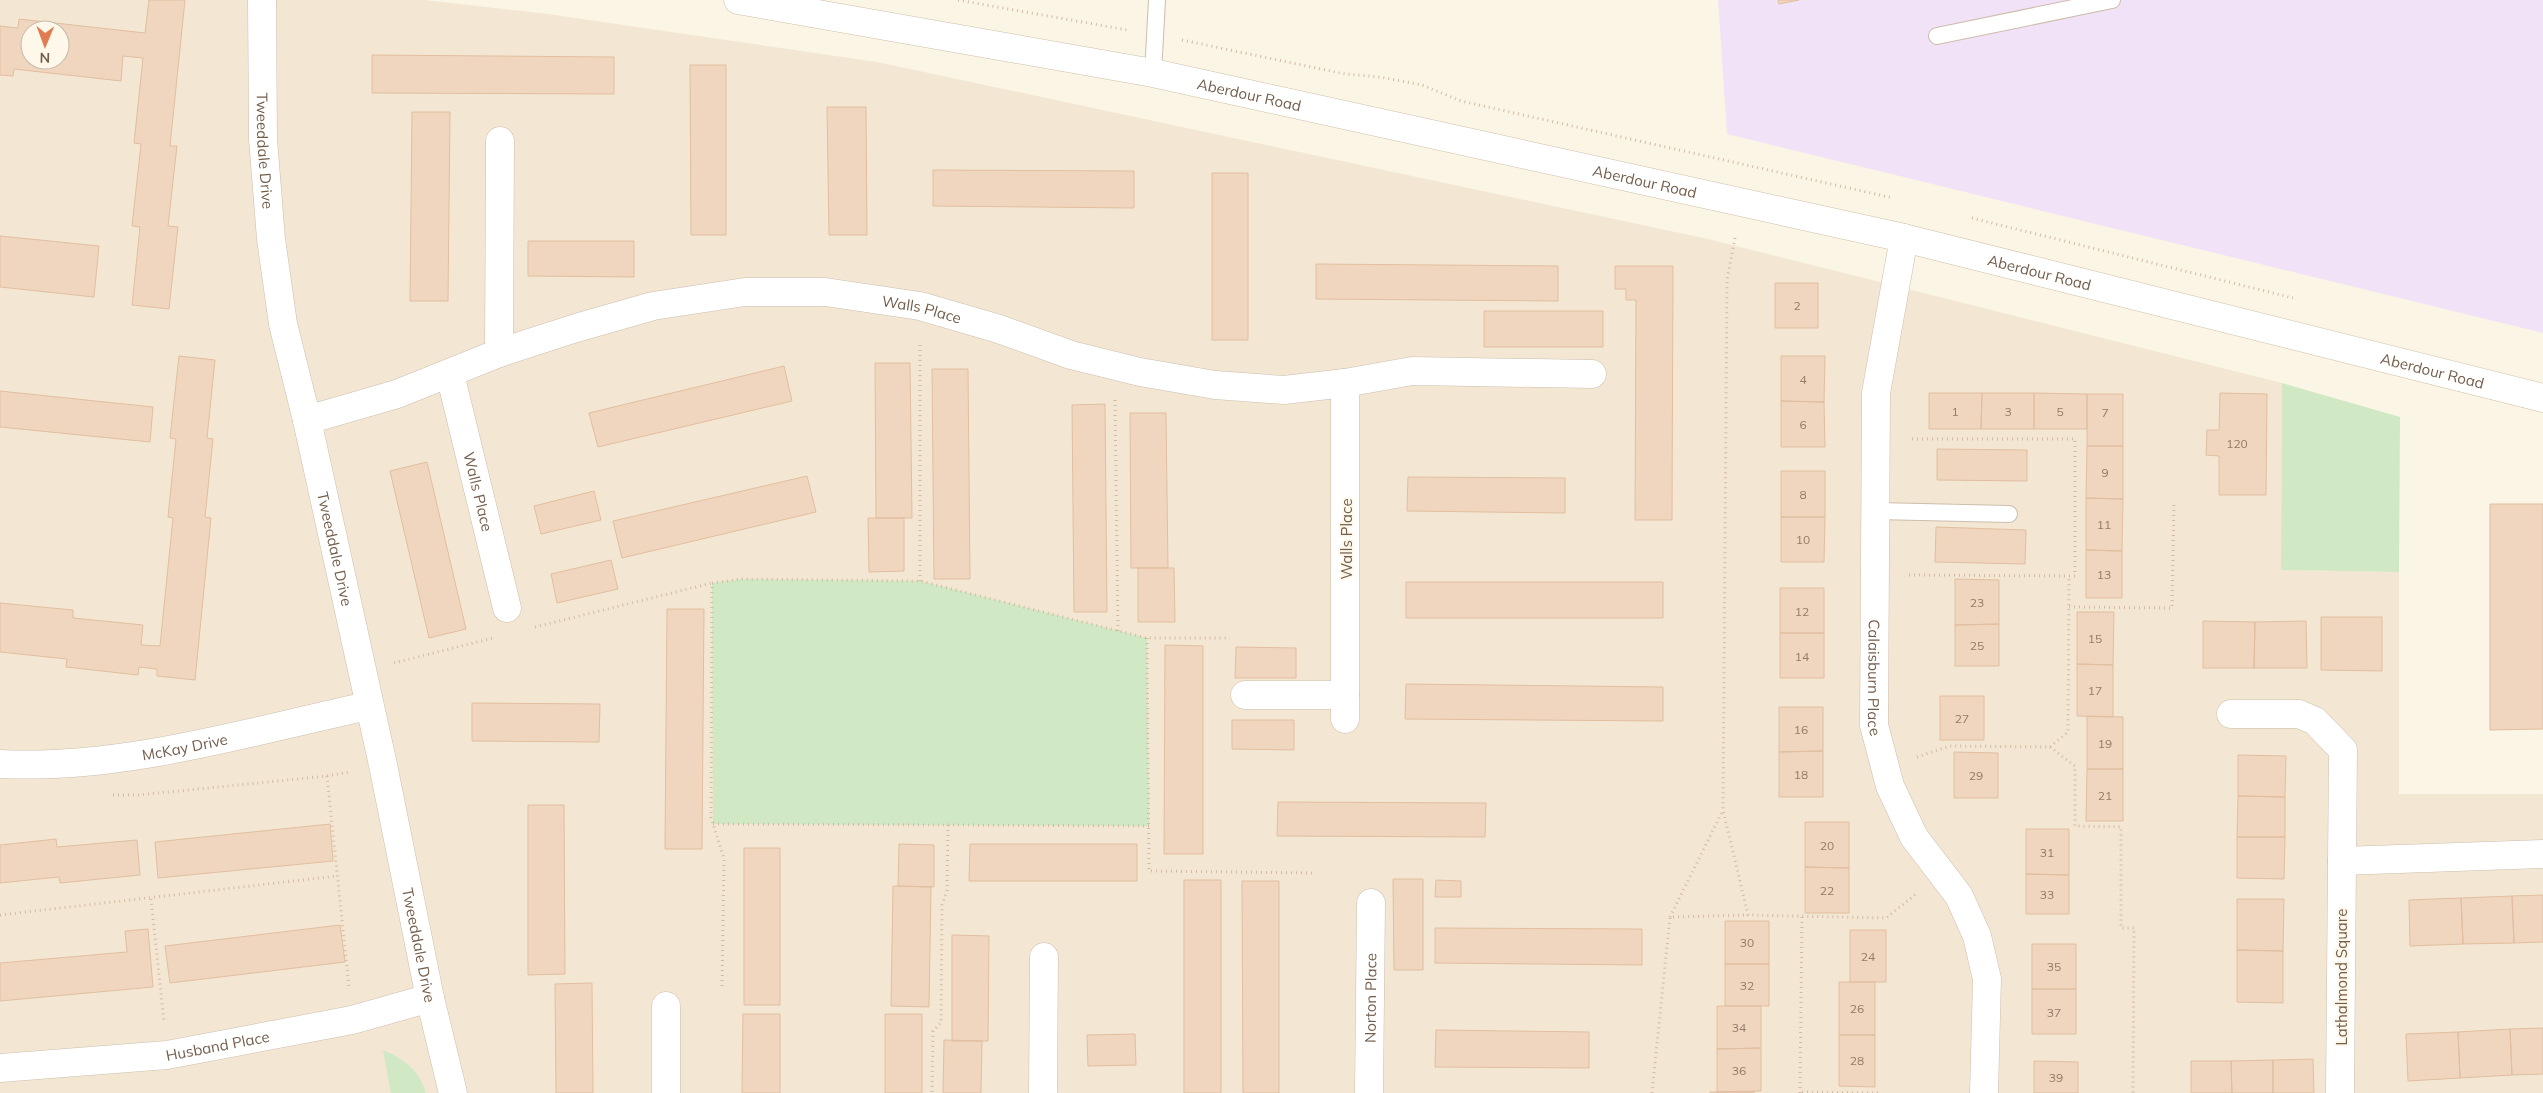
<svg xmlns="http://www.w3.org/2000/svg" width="2543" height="1093" viewBox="0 0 2543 1093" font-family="Mulish,sans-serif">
<rect width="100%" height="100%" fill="#fbf5e5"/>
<path fill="#f3e7d4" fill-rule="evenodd" d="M 0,0 L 425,0 L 548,14 L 877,62 L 1708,239 L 2282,383 L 2281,570 L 2399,572 L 2399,794 L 2543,794 L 2543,1093 L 0,1093 ZM 30,30 L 60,30 L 60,60 L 30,60 Z"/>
<path fill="#f2e2f8" d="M 1718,0 L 2543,0 L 2543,333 L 1727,134 Z"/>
<path fill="#d0e8c4" d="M 2282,383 L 2400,417 L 2399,572 L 2281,570 Z
M 741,579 L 920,581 L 1147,638 L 1149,826 L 713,824 L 712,583 Z
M 383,1050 C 404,1059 419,1070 426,1093 L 391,1093 Z"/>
<path fill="#f0d6be" stroke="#e1be9f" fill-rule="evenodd" d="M 149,0 L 185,0 L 170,146 L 177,146 L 168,226 L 178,227 L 169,309 L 132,305 L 140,227 L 132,226 L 141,144 L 134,143 L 143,58 L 123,56 L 121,81 L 14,69 L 13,76 L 0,75 L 0,26 L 18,28 L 19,19 L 145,33 ZM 30,30 L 60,30 L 60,60 L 30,60 Z
M 1778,0 L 1799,0 L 1779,4 Z
M 372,55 L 614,57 L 614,94 L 372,93 Z
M 690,65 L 726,65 L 726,235 L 691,235 Z
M 827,107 L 866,107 L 867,235 L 829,235 Z
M 412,112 L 450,112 L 448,301 L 410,301 Z
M 933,170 L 1134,171 L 1134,208 L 933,206 Z
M 1212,173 L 1248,173 L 1248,340 L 1212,340 Z
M 0,236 L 99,246 L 94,297 L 0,287 Z
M 528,241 L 634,241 L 634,277 L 528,276 Z
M 1316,264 L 1558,266 L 1558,301 L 1316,299 Z
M 1615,266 L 1673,266 L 1672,520 L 1635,520 L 1636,300 L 1626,300 L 1626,289 L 1615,289 Z
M 1775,283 L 1818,283 L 1818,328 L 1775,328 Z
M 1484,311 L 1603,311 L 1603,347 L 1484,347 Z
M 179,356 L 215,360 L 207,438 L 213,439 L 205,517 L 211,518 L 195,680 L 157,676 L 157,669 L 139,667 L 138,675 L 66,667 L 67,659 L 0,652 L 0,603 L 73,610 L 73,618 L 143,625 L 141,645 L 160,646 L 173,518 L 168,517 L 176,439 L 170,438 Z
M 1781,356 L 1825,356 L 1824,402 L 1781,401 Z
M 875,363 L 910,363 L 912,518 L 876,518 Z
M 784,366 L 792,401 L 598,447 L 589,413 Z
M 932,369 L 968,369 L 970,579 L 934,579 Z
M 0,391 L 153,407 L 150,442 L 0,427 Z
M 1929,393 L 1982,393 L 1981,429 L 1929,429 Z
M 1982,393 L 2034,393 L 2034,429 L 1981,429 Z
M 2034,393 L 2087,394 L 2087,429 L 2034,429 Z
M 2220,393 L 2267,394 L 2266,495 L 2219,495 L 2219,456 L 2206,455 L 2207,430 L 2219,430 Z
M 2087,394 L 2123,394 L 2123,446 L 2087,446 Z
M 1781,401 L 1824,402 L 1825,447 L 1781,447 Z
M 1105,404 L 1107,612 L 1074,612 L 1072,405 Z
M 1130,413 L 1166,413 L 1168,568 L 1131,568 Z
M 2087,446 L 2123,446 L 2123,499 L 2086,498 Z
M 1937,449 L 2027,450 L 2027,481 L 1937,480 Z
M 427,462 L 466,629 L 429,638 L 390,471 Z
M 1781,471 L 1825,471 L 1825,517 L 1781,517 Z
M 807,476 L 816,512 L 622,558 L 613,521 Z
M 1408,477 L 1565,478 L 1565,513 L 1407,511 Z
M 594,491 L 601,520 L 541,534 L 534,506 Z
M 2086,498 L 2123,499 L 2122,551 L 2086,550 Z
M 2490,504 L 2543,504 L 2543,729 L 2490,730 Z
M 1781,517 L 1825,517 L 1824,562 L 1781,562 Z
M 868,518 L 904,518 L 904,571 L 869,572 Z
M 1936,527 L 2026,530 L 2025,564 L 1935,562 Z
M 2086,550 L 2122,551 L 2122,598 L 2086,598 Z
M 611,560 L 618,589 L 557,603 L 551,574 Z
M 1138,568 L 1174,568 L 1175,622 L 1138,622 Z
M 1955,579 L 1999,580 L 1999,624 L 1955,625 Z
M 1406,582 L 1663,582 L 1663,618 L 1406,618 Z
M 1780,588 L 1824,588 L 1824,633 L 1780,633 Z
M 667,609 L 704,609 L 702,849 L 665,849 Z
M 2077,612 L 2114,612 L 2113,665 L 2077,664 Z
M 2321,617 L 2382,617 L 2382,671 L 2321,670 Z
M 2203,621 L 2255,622 L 2254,668 L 2203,668 Z
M 2306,621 L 2307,668 L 2254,668 L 2255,622 Z
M 1999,624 L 1999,666 L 1955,666 L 1955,625 Z
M 1780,633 L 1824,633 L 1824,678 L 1780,678 Z
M 1165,645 L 1203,646 L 1203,854 L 1164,854 Z
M 1236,647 L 1296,648 L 1296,678 L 1235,678 Z
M 2077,664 L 2113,665 L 2113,717 L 2077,716 Z
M 1406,684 L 1663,687 L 1663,721 L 1405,719 Z
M 1940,696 L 1984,696 L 1984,740 L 1940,740 Z
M 472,703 L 600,704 L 599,742 L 472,741 Z
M 1779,707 L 1823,707 L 1823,751 L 1779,752 Z
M 2087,716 L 2123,717 L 2123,769 L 2087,769 Z
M 1232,720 L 1294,720 L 1294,750 L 1232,749 Z
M 1823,751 L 1823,797 L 1779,797 L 1779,752 Z
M 1954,752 L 1998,753 L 1998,798 L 1954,798 Z
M 2238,755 L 2286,756 L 2285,797 L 2238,796 Z
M 2087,769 L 2123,769 L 2123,821 L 2086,821 Z
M 2238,796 L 2285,797 L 2285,837 L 2237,837 Z
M 1278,802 L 1486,803 L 1485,837 L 1277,836 Z
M 528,805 L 564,805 L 565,974 L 528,975 Z
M 1805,822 L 1849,822 L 1849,868 L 1805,867 Z
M 330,824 L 333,861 L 158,878 L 155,842 Z
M 2026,829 L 2069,829 L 2069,875 L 2026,874 Z
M 2237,837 L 2285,837 L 2284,879 L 2237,878 Z
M 56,839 L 57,847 L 137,840 L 140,875 L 60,883 L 59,877 L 0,883 L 0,845 Z
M 899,844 L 934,845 L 934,887 L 898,886 Z
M 970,844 L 1137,844 L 1137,881 L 969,881 Z
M 744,848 L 780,848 L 780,1005 L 744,1005 Z
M 1805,867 L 1849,868 L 1849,913 L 1805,913 Z
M 2026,874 L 2069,875 L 2069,914 L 2026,914 Z
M 1393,879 L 1423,879 L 1423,970 L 1394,970 Z
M 1184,880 L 1221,880 L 1221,1093 L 1184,1093 Z
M 1436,880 L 1461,881 L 1461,897 L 1435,897 Z
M 1242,881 L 1279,881 L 1279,1093 L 1243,1093 Z
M 893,886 L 931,887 L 929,1007 L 891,1006 Z
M 2543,895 L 2543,942 L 2514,943 L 2512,896 Z
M 2512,896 L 2514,943 L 2463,944 L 2461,898 Z
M 2461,898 L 2463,944 L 2410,946 L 2409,900 Z
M 2237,899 L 2284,899 L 2283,951 L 2237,950 Z
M 1725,921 L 1769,921 L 1769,964 L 1725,964 Z
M 340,925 L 345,962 L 170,983 L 165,946 Z
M 1435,928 L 1642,929 L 1642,965 L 1435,963 Z
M 148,929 L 153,987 L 0,1001 L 0,963 L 127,952 L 125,931 Z
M 1850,930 L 1886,930 L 1886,982 L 1850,982 Z
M 952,935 L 989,936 L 988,1041 L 952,1041 Z
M 2032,944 L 2076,944 L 2076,989 L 2032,989 Z
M 2237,950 L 2283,951 L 2283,1003 L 2237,1002 Z
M 1725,964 L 1769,964 L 1769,1006 L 1725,1006 Z
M 1839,982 L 1875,982 L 1875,1035 L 1839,1035 Z
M 592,983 L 593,1093 L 556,1093 L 555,984 Z
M 2032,989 L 2076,989 L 2076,1034 L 2032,1034 Z
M 1717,1006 L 1761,1006 L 1761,1048 L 1717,1049 Z
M 743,1014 L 780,1014 L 780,1093 L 742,1093 Z
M 885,1014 L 922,1014 L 922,1093 L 885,1093 Z
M 2543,1028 L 2543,1074 L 2512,1075 L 2510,1029 Z
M 2510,1029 L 2512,1075 L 2460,1078 L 2458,1032 Z
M 1436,1030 L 1589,1032 L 1589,1068 L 1435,1067 Z
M 2458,1032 L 2460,1078 L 2408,1081 L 2406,1034 Z
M 1135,1034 L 1136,1065 L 1088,1066 L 1087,1035 Z
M 1839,1035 L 1875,1035 L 1875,1087 L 1839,1086 Z
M 944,1040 L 982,1041 L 981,1093 L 943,1093 Z
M 1761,1048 L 1761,1091 L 1717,1092 L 1717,1049 Z
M 2313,1059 L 2314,1093 L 2273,1093 L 2273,1060 Z
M 2273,1060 L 2273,1093 L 2232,1093 L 2231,1061 Z
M 2034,1061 L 2078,1062 L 2078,1093 L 2034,1093 Z
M 2191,1061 L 2231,1061 L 2232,1093 L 2191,1093 Z
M 1710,1092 L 1754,1092 L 1754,1093 L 1710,1093 Z"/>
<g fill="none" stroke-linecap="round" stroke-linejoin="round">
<g stroke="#cdbdac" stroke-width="18">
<path id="lane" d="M 1937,36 L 2112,0
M 1153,73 L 1157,0
M 1877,511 L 2009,514"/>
</g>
<g stroke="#cdbdac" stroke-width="29">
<g id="street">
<path id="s1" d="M 262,0 L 263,139 L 271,239 L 283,324 L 307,420 L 383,765 L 430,998 L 453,1093"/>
<path id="s2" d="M 1904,238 L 1876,393 L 1874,725 L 1890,786 L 1914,837 L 1959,896 L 1977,936 L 1987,979 L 1984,1093"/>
<path d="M 499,353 L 500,141"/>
<path id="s3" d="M 450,374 L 507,608"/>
<path id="s4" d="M 307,420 L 397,394 L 499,353 L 576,328 L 653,306 L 745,292 L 825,292 L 920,306 L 999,329 L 1071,355 L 1140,372 L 1215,385 L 1284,390 L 1345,383 L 1412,371 L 1592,374"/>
<path d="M 1245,695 L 1345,695"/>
<path d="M 2231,714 L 2299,714 L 2315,721 L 2343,750 L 2340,1093"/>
<path d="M 1345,719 L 1345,383"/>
<path id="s5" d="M 0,764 C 124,770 247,732 368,706"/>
<path d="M 2342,861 L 2543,854"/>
<path id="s6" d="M 0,1068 L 167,1055 L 352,1020 L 430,998"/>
<path d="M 666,1093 L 666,1006"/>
<path d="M 1043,1093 L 1044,957"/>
<path id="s7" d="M 1369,1093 L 1371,903"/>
</g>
</g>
<g stroke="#cfbea9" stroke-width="29">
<g id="secondary">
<path id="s8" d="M 738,0 L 1153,73 L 1904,238 L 2543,398"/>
</g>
</g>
<path stroke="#d4baa1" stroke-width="3" stroke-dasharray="1 4" stroke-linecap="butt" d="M 958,0 L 1127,30
M 1182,40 L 1345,74 L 1380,77 L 1422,85 L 1461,101 L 1893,198
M 1972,218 L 2293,298
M 1735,238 L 1727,280 L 1723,810 L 1748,915 L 1886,918 L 1916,894
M 1115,400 L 1118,631
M 1909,575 L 2075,576 L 2075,439 L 1909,439
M 920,581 L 920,344
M 2069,607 L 2172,608 L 2174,502
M 535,627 L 712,583
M 1147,638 L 1149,871 L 1315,873
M 394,663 L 493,638
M 2050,747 L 2075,766 L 2075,826 L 2121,827 L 2121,928 L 2134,928 L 2133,1093
M 1917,757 L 1950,746 L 2050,747 L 2068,732 L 2069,576
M 327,776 L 349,987
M 113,795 L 138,795 L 327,776 L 350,772
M 713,824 L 948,825 L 947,890 L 942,905 L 941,1023 L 933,1031 L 932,1093
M 948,825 L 1149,826
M 151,899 L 164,1022
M 0,915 L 337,876
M 1670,917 L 1723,810
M 722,986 L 724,859 L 711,817 L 712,583 L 741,579 L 920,581 L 1147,638 L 1230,638
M 1802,1092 L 1878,1093
M 1652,1093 L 1670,917 L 1748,915
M 1800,1093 L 1802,917"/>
<use href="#lane" stroke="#fff" stroke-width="16"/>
<use href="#street" stroke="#fff" stroke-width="28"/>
<use href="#secondary" stroke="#fff" stroke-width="28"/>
</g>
<g text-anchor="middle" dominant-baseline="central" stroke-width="4" stroke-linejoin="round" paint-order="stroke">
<g font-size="12" fill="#927b68">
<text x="1797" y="305">2</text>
<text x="1803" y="379">4</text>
<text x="1955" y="411">1</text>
<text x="2008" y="411">3</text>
<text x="2060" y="411">5</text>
<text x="2105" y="412">7</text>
<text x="1803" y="424">6</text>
<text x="2237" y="443">120</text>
<text x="2105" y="472">9</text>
<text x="1803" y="494">8</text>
<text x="2104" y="524">11</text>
<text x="1803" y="539">10</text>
<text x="2104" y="574">13</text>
<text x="1977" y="602">23</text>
<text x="1802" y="611">12</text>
<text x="2095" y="638">15</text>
<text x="1977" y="645">25</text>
<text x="1802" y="656">14</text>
<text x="2095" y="690">17</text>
<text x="1962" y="718">27</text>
<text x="1801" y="729">16</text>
<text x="2105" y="743">19</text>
<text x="1801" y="774">18</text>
<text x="1976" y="775">29</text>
<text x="2105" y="795">21</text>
<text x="1827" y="845">20</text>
<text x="2047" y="852">31</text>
<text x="1827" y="890">22</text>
<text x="2047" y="894">33</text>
<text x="1747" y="942">30</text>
<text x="1868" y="956">24</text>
<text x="2054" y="966">35</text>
<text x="1747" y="985">32</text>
<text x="1857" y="1008">26</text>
<text x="2054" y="1012">37</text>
<text x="1739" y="1027">34</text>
<text x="1857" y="1060">28</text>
<text x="1739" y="1070">36</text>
<text x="2056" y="1077">39</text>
</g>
<g font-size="15" fill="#735d4b" stroke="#fef8eb">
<text stroke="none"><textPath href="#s8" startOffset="520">Aberdour Road</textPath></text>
<text stroke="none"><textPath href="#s1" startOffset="151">Tweeddale Drive</textPath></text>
<text stroke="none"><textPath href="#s8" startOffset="925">Aberdour Road</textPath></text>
<text stroke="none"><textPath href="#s8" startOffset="1330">Aberdour Road</textPath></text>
<text stroke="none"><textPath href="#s4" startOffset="636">Walls Place</textPath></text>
<text stroke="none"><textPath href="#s8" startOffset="1735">Aberdour Road</textPath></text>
<text stroke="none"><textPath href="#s3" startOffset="121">Walls Place</textPath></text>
<text transform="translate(1346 539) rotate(-90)">Walls Place</text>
<text stroke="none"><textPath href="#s1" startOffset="556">Tweeddale Drive</textPath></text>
<text stroke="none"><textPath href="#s2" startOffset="442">Calaisburn Place</textPath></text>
<text stroke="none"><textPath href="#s5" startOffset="186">McKay Drive</textPath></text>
<text stroke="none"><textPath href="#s1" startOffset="961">Tweeddale Drive</textPath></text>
<text transform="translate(2341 977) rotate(-90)">Lathalmond Square</text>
<text stroke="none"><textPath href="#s7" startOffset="95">Norton Place</textPath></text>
<text stroke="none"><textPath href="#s6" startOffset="219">Husband Place</textPath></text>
</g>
</g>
<g transform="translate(45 45) rotate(181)"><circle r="24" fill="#fef8eb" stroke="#c6baab"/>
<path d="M0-4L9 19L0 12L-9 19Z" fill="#e07c50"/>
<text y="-8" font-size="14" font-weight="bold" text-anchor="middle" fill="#735d4b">N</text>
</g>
</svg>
